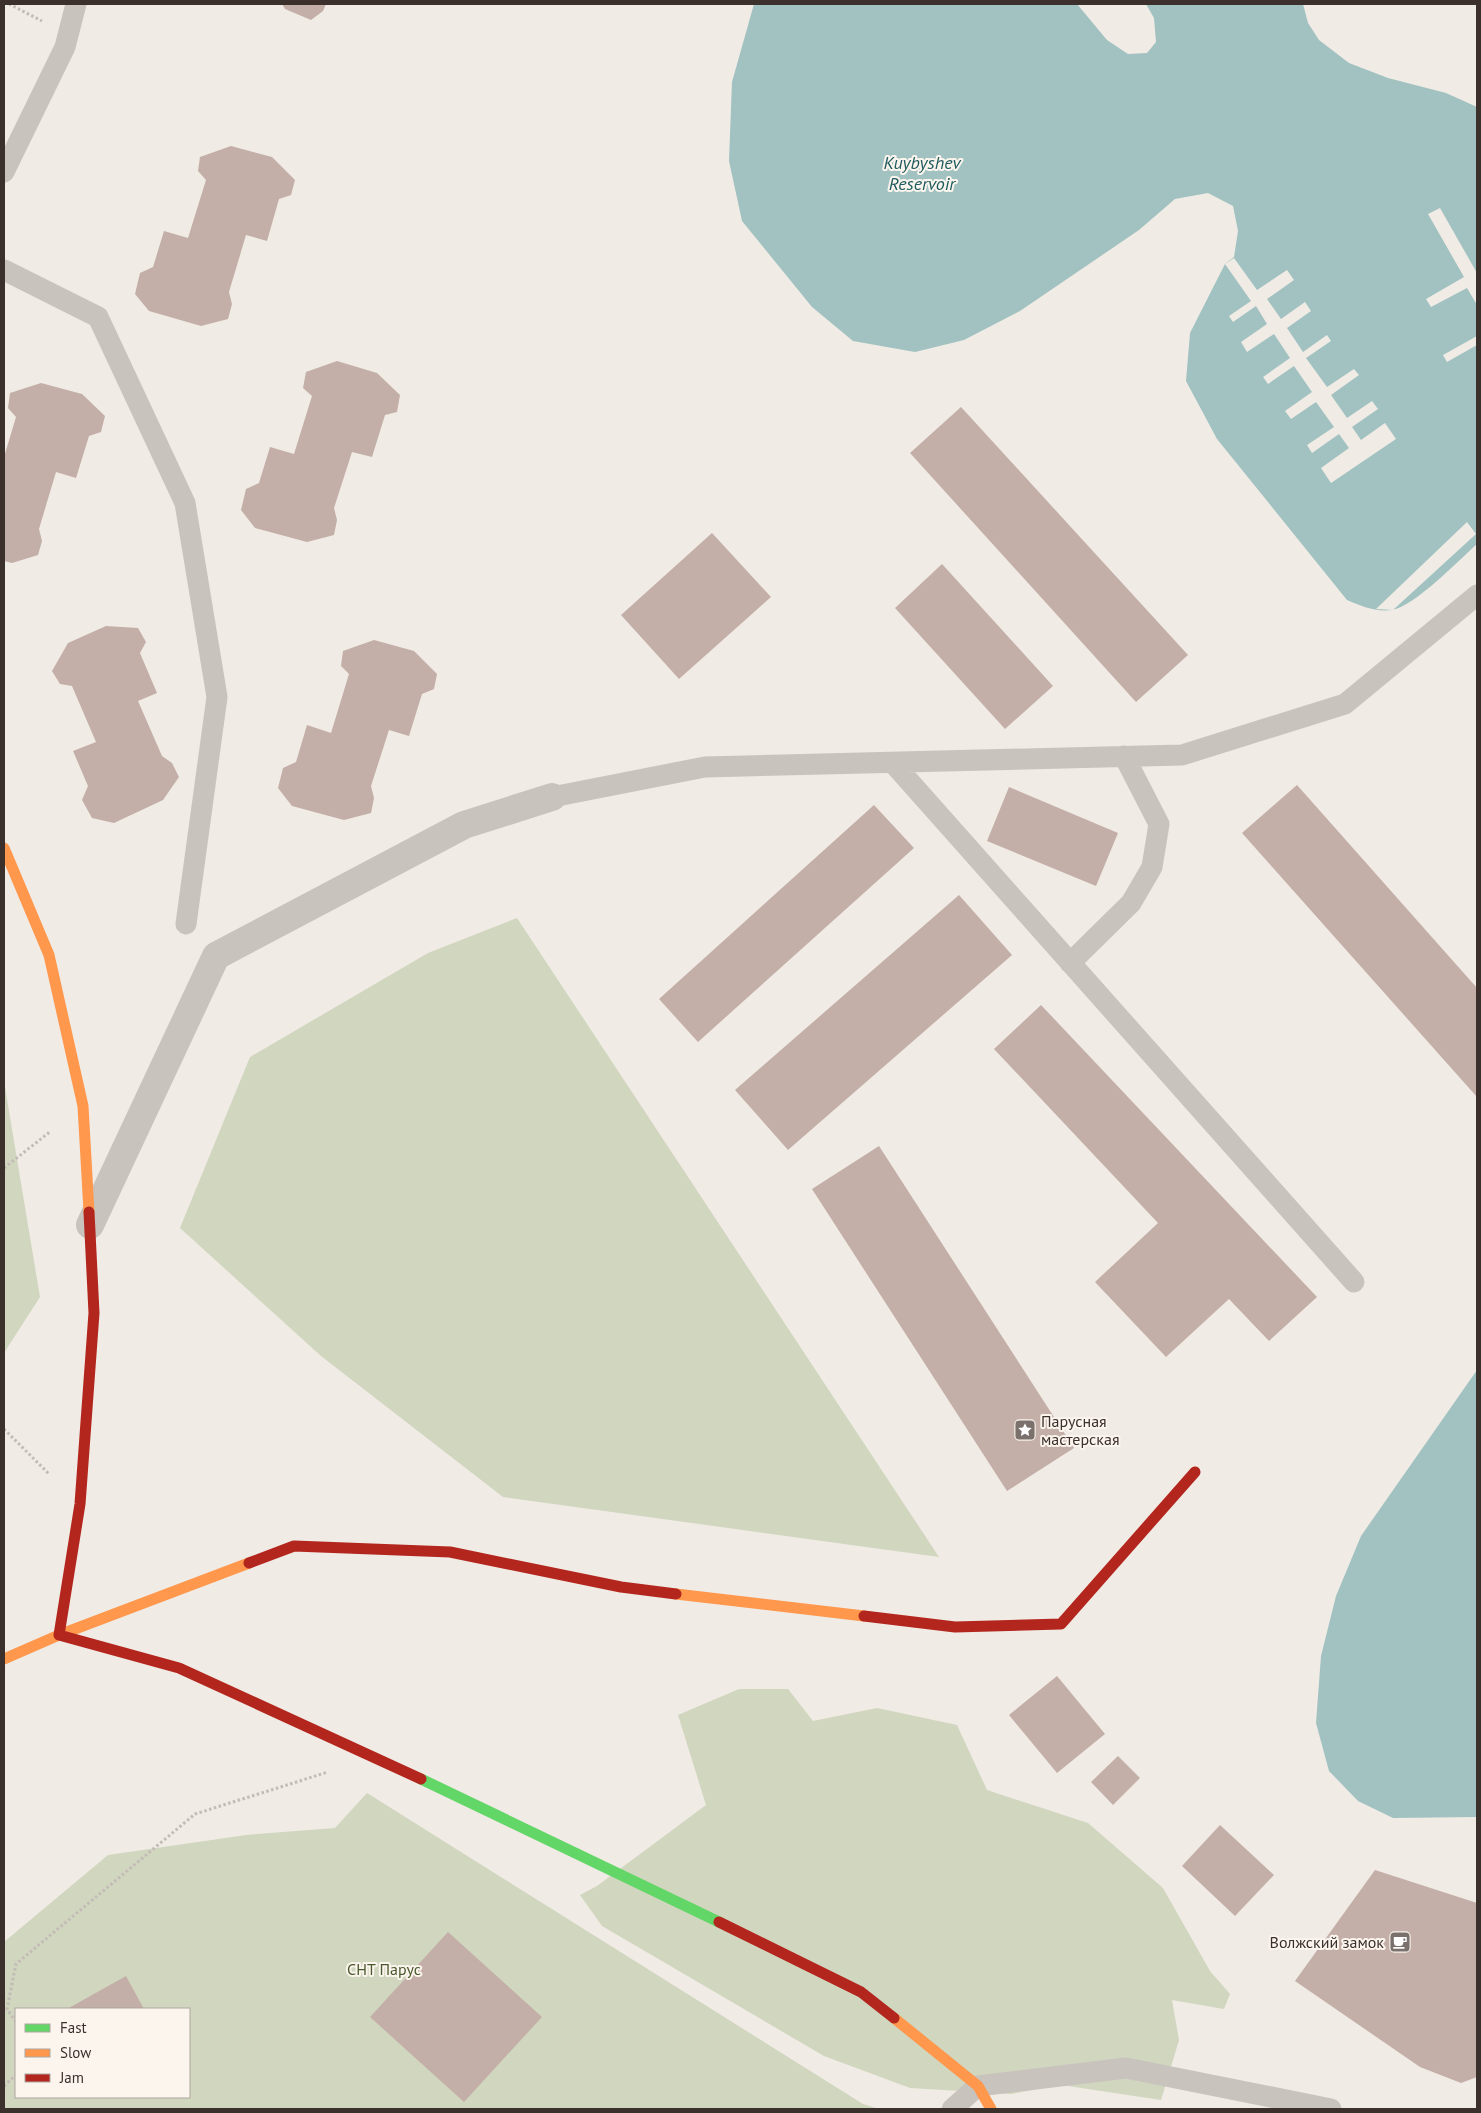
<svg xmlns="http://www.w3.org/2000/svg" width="1481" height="2113" viewBox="0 0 1481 2113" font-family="'PT Sans',sans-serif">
<rect width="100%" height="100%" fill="#f0ebe5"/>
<path fill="#d1d6bf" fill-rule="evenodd" d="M 517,918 L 939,1557 L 503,1497 L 321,1356 L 180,1228 L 250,1057 L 428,953 Z
M 4,1081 L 40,1297 L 4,1353 Z
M 739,1689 L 788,1689 L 813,1721 L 877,1708 L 957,1725 L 987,1790 L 1088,1823 L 1163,1888 L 1210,1971 L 1230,1994 L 1224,2009 L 1172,2000 L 1179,2040 L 1161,2100 L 1061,2085 L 1011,2094 L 910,2088 L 824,2056 L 602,1926 L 580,1895 L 597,1886 L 706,1805 L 678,1715 Z
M 367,1793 L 863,2104 L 879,2109 L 4,2109 L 4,1942 L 108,1855 L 246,1835 L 335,1828 ZM 16,2009 L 189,2009 L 189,2097 L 16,2097 Z"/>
<path fill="#a1c2c1" d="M 754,4 L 1077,4 L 1107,40 L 1128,54 L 1147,53 L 1156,42 L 1154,18 L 1146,4 L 1303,4 L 1308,23 L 1319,40 L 1349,63 L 1388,78 L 1446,93 L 1477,107 L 1477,544 C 1459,560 1415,606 1392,610 C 1375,612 1361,606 1347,600 L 1217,439 L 1186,381 L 1190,333 L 1225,264 L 1234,257 L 1238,231 L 1233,206 L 1208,193 L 1175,199 L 1139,230 L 1020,311 L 964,340 L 915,352 L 853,341 L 812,307 L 742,221 L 729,161 L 732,82 Z
M 1477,1370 L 1477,1817 L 1393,1818 L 1358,1801 L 1329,1771 L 1316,1723 L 1321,1656 L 1336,1596 L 1361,1536 Z"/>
<path fill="#f0ebe5" d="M 1440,208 L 1477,273 L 1477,305 L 1467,288 L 1431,307 L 1426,299 L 1464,277 L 1428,214 Z
M 1234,258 L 1257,290 L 1287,270 L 1294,280 L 1267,299 L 1281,319 L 1305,302 L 1311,311 L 1287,328 L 1303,352 L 1327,335 L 1331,341 L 1306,358 L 1327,387 L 1354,369 L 1359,375 L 1331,395 L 1347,418 L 1372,401 L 1378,409 L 1352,427 L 1361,440 L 1385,423 L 1396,439 L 1331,483 L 1321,468 L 1349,448 L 1339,434 L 1312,453 L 1307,445 L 1334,427 L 1316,402 L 1291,419 L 1285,411 L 1312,392 L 1294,366 L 1268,384 L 1263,377 L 1290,358 L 1274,334 L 1247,352 L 1241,342 L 1267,324 L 1256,306 L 1233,322 L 1229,316 L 1251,301 L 1225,264 Z
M 1477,336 L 1477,345 L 1447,362 L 1443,355 Z
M 1467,522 L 1476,534 L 1393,610 L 1376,609 Z"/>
<path fill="#c3afa7" d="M 282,4 L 326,4 L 323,11 L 311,20 L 285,9 Z
M 231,146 L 272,157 L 295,180 L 291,195 L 279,199 L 267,241 L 246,235 L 229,292 L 232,304 L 228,319 L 201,326 L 149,311 L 135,294 L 140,273 L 153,267 L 164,231 L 188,238 L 206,180 L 198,171 L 200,157 Z
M 337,361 L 377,373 L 400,395 L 397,412 L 385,415 L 372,457 L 352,452 L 334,508 L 337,520 L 334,535 L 307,542 L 255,528 L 241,510 L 246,489 L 259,483 L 270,447 L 294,454 L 312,396 L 303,388 L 306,372 Z
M 41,383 L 82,394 L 105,416 L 101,432 L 89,436 L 76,478 L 56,472 L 39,529 L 42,541 L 38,555 L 12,563 L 4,561 L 4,457 L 16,417 L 8,408 L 10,393 Z
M 961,407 L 1188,655 L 1136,702 L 910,453 Z
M 712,533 L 771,597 L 679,679 L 621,615 Z
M 942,564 L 1053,686 L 1005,729 L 895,608 Z
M 106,626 L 138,628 L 146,642 L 140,653 L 157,693 L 138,701 L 162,756 L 172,763 L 179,777 L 163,800 L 114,823 L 92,818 L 82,800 L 88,786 L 73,751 L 96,742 L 72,686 L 60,684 L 52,671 L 68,643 Z
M 374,640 L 414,651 L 437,674 L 434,689 L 422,694 L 409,736 L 389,730 L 371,786 L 374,798 L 371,813 L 344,820 L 292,806 L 278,788 L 283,768 L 296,762 L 307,725 L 331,733 L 349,674 L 341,666 L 343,651 Z
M 1297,785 L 1477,988 L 1477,1097 L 1242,833 Z
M 1009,787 L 1118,833 L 1096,886 L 987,841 Z
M 874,805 L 914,848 L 698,1042 L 659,999 Z
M 959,895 L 1012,955 L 788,1150 L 735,1090 Z
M 1041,1005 L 1317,1297 L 1269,1341 L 1229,1299 L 1166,1357 L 1095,1282 L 1158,1223 L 994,1049 Z
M 879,1146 L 1074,1448 L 1007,1491 L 812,1189 Z
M 1057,1676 L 1105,1734 L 1057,1773 L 1009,1715 Z
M 1118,1756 L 1140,1778 L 1113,1805 L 1091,1782 Z
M 1220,1825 L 1274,1875 L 1235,1916 L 1182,1866 Z
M 1375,1870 L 1477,1903 L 1477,2077 L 1461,2083 L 1420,2067 L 1295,1981 Z
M 448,1932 L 542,2017 L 464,2102 L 370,2017 Z
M 126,1976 L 144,2009 L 67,2009 Z"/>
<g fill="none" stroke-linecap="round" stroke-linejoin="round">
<path stroke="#c2bbb6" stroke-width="3" stroke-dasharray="2.5 2.5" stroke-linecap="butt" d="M 9,4 L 42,21
M 4,5 L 4,4
M 4,1168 L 51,1131
M 4,1429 L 49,1474
M 16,2022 L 7,2009 L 16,1964 L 195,1814 L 328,1772
M 4,2086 L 16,2075"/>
<path stroke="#c9c3be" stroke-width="21" d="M 4,172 L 65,47 L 76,4
M 4,270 L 98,317 L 185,503 L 217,697 L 186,924
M 893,763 L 1354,1282
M 552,797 L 705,767 L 1182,755 L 1345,704 L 1477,595
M 1070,963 L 1131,903 L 1152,867 L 1159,824 L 1124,756
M 952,2109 L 978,2086 L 1126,2068 L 1331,2109"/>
<path stroke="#c9c3be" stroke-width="28" d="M 90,1225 L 216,956 L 464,825 L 552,797"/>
<path stroke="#63d668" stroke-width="11" d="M 421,1779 L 719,1922"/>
<path stroke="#ff974d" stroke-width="11" d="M 4,848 L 49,955 L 83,1106 L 89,1212
M 676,1594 L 864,1616
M 4,1659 L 59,1635 L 249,1563
M 894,2018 L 978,2086 L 991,2109"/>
<path stroke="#b3261e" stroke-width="11" d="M 249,1563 L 294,1546 L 450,1552 L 621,1587 L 676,1594
M 864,1616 L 955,1627 L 1061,1624 L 1195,1472
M 59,1635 L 80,1504 L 94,1313 L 89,1212
M 59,1635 L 179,1668 L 421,1779
M 719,1922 L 861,1992 L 894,2018"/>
</g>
<defs>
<g id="sight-square" transform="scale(1.125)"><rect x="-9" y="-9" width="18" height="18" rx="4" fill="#7a716c" stroke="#fbf5ee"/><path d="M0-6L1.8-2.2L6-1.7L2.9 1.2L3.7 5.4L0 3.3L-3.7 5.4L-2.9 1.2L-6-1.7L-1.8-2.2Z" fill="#fff"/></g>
<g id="cafe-square" transform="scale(1.125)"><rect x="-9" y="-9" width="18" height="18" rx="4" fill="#7a716c" stroke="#fbf5ee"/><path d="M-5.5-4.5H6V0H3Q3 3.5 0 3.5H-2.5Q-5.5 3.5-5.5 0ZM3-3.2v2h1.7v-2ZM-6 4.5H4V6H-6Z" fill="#fff"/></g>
</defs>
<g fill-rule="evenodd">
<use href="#sight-square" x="1025" y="1430"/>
<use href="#cafe-square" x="1400" y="1942"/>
</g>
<g text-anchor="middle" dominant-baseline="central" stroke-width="4" stroke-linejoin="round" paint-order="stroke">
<g font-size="16" fill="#3b302b" stroke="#fbf5ee" text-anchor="start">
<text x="1041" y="1421">Парусная<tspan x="1041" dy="18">мастерская</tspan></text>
<text x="1384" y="1942" text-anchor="end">Волжский замок</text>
</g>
<g font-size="16" fill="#4a5a2e" stroke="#fbf5ee">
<text x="384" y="1969">СНТ Парус</text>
</g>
<g font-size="18" font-style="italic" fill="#1f5a5e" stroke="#fbf5ee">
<text x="922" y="162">Kuybyshev<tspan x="922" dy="21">Reservoir</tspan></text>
</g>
</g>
<rect width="1481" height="2113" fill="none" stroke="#3b302b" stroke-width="10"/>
<rect x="15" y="2008" width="175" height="90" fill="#fbf5ee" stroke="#aea6a0"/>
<rect x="25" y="2024" width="25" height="8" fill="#63d668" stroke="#aea6a0"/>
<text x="60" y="2033" font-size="15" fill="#3b302b">Fast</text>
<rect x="25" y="2049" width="25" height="8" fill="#ff974d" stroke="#aea6a0"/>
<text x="60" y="2058" font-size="15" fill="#3b302b">Slow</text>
<rect x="25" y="2074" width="25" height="8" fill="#b3261e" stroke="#aea6a0"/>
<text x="60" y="2083" font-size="15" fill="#3b302b">Jam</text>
</svg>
